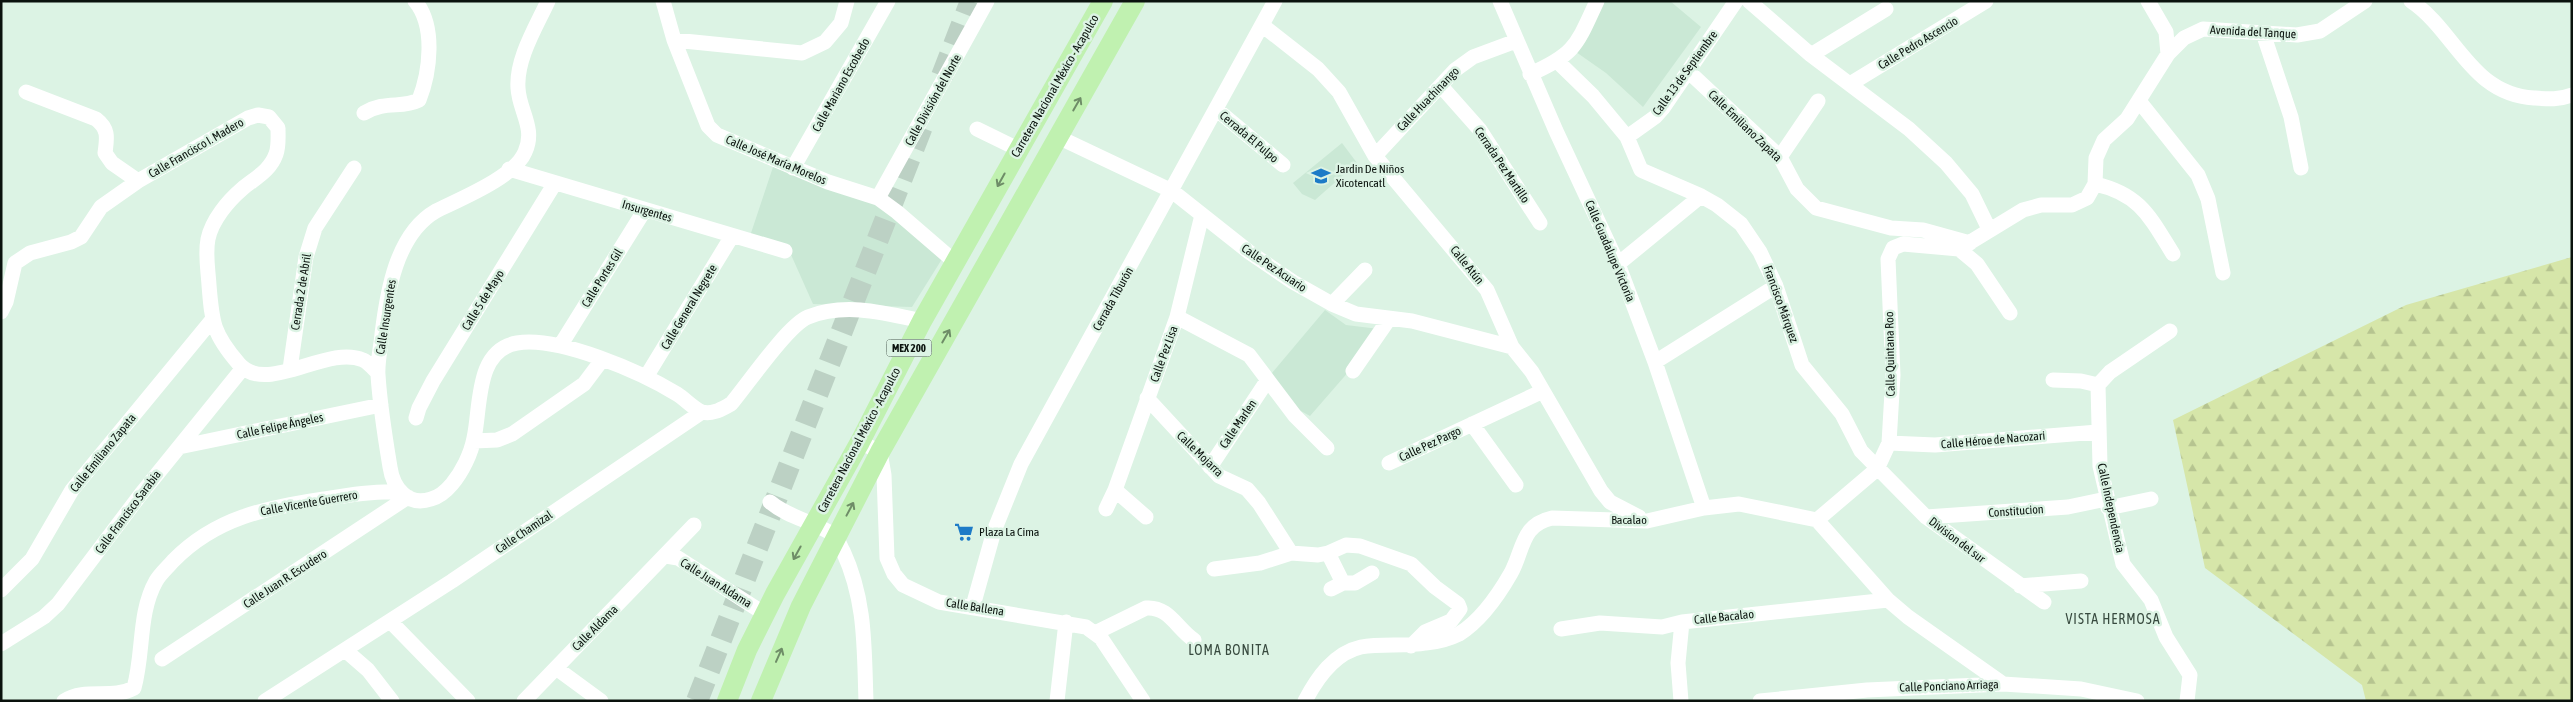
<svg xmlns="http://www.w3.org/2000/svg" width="2573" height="702" viewBox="0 0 2573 702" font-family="'Asap Condensed',sans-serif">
<defs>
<pattern id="forest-firs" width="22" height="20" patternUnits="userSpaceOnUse" patternTransform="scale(1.25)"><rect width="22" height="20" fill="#d6e6a9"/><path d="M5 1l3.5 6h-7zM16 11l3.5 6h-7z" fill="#b6c490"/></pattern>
</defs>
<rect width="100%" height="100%" fill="#dcf3e4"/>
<path fill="#cae8d5" d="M 1600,1 L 1670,1 L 1701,27 L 1643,107 L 1606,73 L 1576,52 Z
M 1342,143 L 1357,163 L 1315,200 L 1302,194 L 1293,183 Z
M 774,164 L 876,200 L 942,259 L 912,307 L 813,304 L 788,248 L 750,236 Z
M 1325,310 L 1346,325 L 1379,329 L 1357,362 L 1310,416 L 1292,406 L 1272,373 Z"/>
<path fill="url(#forest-firs)" d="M 2572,257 L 2572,701 L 2366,701 L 2362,685 L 2205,568 L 2173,420 L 2406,305 Z"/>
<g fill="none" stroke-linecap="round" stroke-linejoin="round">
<path stroke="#bcd1c4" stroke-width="22" stroke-dasharray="22 11" stroke-linecap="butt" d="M 942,76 L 971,1
M 697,701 L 923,124"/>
<path stroke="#fff" stroke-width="15" d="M 548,1 C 536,27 516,59 518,88 C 519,111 536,128 525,152 C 515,177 460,199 436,211 C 396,234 387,293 382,334 C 381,347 377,362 378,375 C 380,406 385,437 390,467 C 393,488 408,507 431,499 C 439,497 447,490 452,484 C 462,472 471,454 474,438 C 481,407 475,350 517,343 C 559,336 641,372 677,394 C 685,399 694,409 702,412 C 713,415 723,408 731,404 C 747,385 788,325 808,317 C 845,302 885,313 922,321
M 663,1 L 674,40 L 708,126 L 717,135 L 828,182 L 878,198 L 897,212 L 955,262
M 1500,1 L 1556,131 L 1618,264 L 1655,362 L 1704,508
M 1749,1 L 1811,55 L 1909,129 L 1946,163 L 1972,194 L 1989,229
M 2148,1 L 2166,32 L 2168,54
M 2411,1 C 2456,31 2470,94 2534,98 C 2548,99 2559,100 2572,95
M 1262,25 L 1318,69 L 1339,92 L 1375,156 L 1487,290 L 1512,347 L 1532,372 L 1601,491 L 1610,502 L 1639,517
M 2263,33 L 2291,117 L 2301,168
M 674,40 L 802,53 L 825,42 L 841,23 L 847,1
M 1811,55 L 1886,9
M 1558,62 L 1593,96 L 1627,137 L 1641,170 L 1701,196 L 1717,205 L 1741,224 L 1760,252 L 1776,286 L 1802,365 L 1842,414 L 1861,451 L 1926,517 L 2044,602
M 1689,72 L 1780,157 L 1797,189 L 1816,208 L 1891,228 L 1923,230 L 1970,243
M 1530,74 C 1576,54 1577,44 1597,1
M 1850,84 L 1986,1
M 1441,86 L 1480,130 L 1540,223
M 26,92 L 96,119 C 109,129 107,138 105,153 L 112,163 L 138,181
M 2139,101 L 2198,175 L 2208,199 L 2223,273
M 1216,109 L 1283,165
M 364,113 C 386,100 401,109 419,100 C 430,72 436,26 415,1
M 977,129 L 1018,149
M 1058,137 L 1172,191 L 1249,252 L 1293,282 L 1332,304 L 1356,314 L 1412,321 L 1512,347
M 1627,137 L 1655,117 L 1663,108 L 1736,1
M 1375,156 L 1455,70 L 1473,57 L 1516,41
M 1780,157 L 1818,101
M 793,168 L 888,1
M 509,169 L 785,251
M 2095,184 C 2140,194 2150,217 2173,254
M 878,198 L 987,1
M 1959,249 L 1977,264 L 2010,313
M 1618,264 L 1701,196
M 1332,304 L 1365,270
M 1,312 L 6,302 L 15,263 L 30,253 L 71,242 L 81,237 L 101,207 L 138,181 L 248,118 L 258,115 L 269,117 L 278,128 C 278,136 279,146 276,154 C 270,171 255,178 242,189 C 228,201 212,220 208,239 C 205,254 208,269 209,285 C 212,323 213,334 239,364 C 267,396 327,344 363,360 C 368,362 373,368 377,372
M 1177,317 L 1249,355 L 1295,416 L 1327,448
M 2170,331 L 2110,372 L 2098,385 L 2100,466 L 2123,564 L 2151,600 L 2166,637 L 2190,675 L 2187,701
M 560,346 L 644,211
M 1655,362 L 1776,286
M 290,369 L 306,257 L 315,228 L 354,168
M 1353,371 L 1389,319
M 646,377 L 732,236
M 2053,380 L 2081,381 L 2098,385
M 1147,398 L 1219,476 L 1247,489 L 1259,503 L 1291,553
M 416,418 L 419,408 L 433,381 L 555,183
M 1472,424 L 1516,485
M 474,441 L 497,440 L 512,434 L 584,384 L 602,360
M 860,442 L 880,452 L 884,475 L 887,558 L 894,574 L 903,585 L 939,602 L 1086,627 L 1101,638 L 1143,701
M 1889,443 L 1935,445 L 2098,432
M 179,447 L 381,405
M 1389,463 L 1543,391
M 1210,467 L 1267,381
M 1115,490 L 1146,517
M 770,502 C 789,518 813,521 834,535 C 838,538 840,546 843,551 C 866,601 864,647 866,701
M 2108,508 L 2151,499
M 1106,509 L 1115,490 L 1177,317 L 1202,215
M 1926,517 L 2068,507 L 2106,499
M 1817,520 L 1877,469 L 1889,443 L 1893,375 L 1888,259 L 1893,248 L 1903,244 L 1959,249 L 2023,210 L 2041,205 L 2072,205 L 2087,198 L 2095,184 L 2096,158 L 2104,140 L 2127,119 L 2168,54 L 2184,38 L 2203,29 L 2297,35 L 2320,31 L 2365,1
M 1328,553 L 1343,583
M 666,556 L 678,558 L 765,614
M 1214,569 L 1260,563 L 1291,553 L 1318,555 L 1328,553 L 1346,545 L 1360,546 L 1411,564 L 1435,587 L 1458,604 L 1460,609 L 1451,621 L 1425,632 L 1411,646
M 2020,586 L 2081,581
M 1331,589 L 1343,583 L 1355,583 L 1372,573
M 1,590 L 32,559 L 72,490 L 212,320
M 973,606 L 994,531 L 1021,464 L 1275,1
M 390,621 L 468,701
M 1561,629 L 1600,623 L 1662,627 L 1682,622 L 1888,600
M 1095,633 L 1146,608 C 1169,606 1177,629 1194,640
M 1,644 L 44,617 L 58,604 L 141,494 L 243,368
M 345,650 L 368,670 L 392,701
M 162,659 L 408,497
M 556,668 L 601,701
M 64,701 C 86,687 111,700 134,688 C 144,652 138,613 156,581 C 160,574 168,567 173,561 C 216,517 266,508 324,499 C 349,495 373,491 399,492
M 265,701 L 452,581 L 702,412
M 524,701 L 694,525
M 1057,701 L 1066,622
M 1305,701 C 1317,678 1334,653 1361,647 C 1382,643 1405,647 1426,643 C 1437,642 1449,639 1459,634 C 1480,621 1499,594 1511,573 C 1524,549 1521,525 1552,518 L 1647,521 L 1704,508 L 1739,504 L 1817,520 L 1888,600 L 1908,617 L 2003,684
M 1681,701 L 1678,663 L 1682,622
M 1760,701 L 1867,690 L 2003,684 L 2081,689 L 2137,701"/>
<path stroke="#c0f1b0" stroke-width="20" d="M 727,701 L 747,650 L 775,594 L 860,442 L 922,321 L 1103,1
M 761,701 L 801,606 L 880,452 L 1135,1"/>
</g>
<defs><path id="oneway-shaft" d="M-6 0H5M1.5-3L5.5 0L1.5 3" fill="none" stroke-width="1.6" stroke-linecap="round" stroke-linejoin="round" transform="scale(1.25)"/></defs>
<g stroke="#6e8d67">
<use href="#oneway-shaft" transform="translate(1077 104) rotate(-60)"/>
<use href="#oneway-shaft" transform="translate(1001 180) rotate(119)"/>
<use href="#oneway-shaft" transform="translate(946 336) rotate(-60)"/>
<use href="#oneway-shaft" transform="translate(850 509) rotate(-62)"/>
<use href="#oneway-shaft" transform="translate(797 553) rotate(119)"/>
<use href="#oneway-shaft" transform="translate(779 655) rotate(-66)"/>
</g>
<defs>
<g id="school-bare" transform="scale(1.5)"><path d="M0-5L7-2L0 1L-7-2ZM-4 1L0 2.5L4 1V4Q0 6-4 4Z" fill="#1d7bc7" stroke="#dcf3e4" stroke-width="2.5" paint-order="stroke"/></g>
<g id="supermarket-bare" transform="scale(1.5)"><path d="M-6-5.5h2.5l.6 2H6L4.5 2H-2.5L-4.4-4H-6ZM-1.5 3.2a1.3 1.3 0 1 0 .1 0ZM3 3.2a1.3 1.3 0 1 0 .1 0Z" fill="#1d7bc7" stroke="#dcf3e4" stroke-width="2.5" paint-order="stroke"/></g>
</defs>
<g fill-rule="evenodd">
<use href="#school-bare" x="1321" y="176"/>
<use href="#supermarket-bare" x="964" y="532"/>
</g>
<g text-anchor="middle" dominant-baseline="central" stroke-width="5" stroke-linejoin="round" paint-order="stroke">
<rect fill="#dcf3e4" stroke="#49564e" stroke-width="1" x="886.5" y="339.5" width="45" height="17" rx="4"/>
<g font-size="11" font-weight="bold" fill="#0a120d">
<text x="909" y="348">MEX 200</text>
</g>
<g font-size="12" fill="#0a120d" stroke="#dcf3e4">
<text transform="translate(2253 32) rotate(3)">Avenida del Tanque</text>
<text transform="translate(1918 43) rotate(-31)">Calle Pedro Ascencio</text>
<text transform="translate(1685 73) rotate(-54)">Calle 13 de Septiembre</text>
<text transform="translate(841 85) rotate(-61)">Calle Mariano Escobedo</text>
<text transform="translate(1055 86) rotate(-60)">Carretera Nacional México - Acapulco</text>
<text transform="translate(1428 99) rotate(-46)">Calle Huachinango</text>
<text transform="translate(933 100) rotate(-61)">Calle División del Norte</text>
<text transform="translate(1745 126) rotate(44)">Calle Emiliano Zapata</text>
<text transform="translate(1249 137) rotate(40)">Cerrada El Pulpo</text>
<text transform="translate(196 148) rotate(-30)">Calle Francisco I. Madero</text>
<text transform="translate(776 160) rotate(23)">Calle José María Morelos</text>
<text transform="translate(1502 165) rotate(56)">Cerrada Pez Martillo</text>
<text transform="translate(647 211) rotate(16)">Insurgentes</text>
<text transform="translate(1610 251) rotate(67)">Calle Guadalupe Victoria</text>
<text transform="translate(1467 265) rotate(51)">Calle Atún</text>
<text transform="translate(1274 268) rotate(34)">Calle Pez Acuario</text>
<text transform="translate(602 278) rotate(-58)">Calle Portes Gil</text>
<text transform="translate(301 292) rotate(-81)">Cerrada 2 de Abril</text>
<text transform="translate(1113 299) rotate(-61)">Cerrada Tiburón</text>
<text transform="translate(483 300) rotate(-58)">Calle 5 de Mayo</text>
<text transform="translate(1781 304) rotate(70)">Francisco Márquez</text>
<text transform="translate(689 307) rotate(-59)">Calle General Negrete</text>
<text transform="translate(386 317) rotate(-81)">Calle Insurgentes</text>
<text transform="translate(1164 354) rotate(-70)">Calle Pez Lisa</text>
<text transform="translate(1890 354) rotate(-91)">Calle Quintana Roo</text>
<text transform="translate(1238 424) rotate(-56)">Calle Marlen</text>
<text transform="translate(280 426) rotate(-12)">Calle Felipe Ángeles</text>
<text transform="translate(859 440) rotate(-62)">Carretera Nacional México - Acapulco</text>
<text transform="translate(1993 440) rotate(-5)">Calle Héroe de Nacozari</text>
<text transform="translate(1430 444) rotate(-25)">Calle Pez Pargo</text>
<text transform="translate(103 453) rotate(-51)">Calle Emiliano Zapata</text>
<text transform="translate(1200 454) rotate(44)">Calle Mojarra</text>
<text transform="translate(309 503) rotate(-10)">Calle Vicente Guerrero</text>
<text transform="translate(2111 508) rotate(78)">Calle Independencia</text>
<text transform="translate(2016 511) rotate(-4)">Constitucion</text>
<text transform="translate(128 512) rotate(-53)">Calle Francisco Sarabia</text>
<text x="1629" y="520">Bacalao</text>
<text transform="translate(524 532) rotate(-34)">Calle Chamizal</text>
<text transform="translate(1957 540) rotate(37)">Division del sur</text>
<text transform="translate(285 579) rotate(-33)">Calle Juan R. Escudero</text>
<text transform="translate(716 583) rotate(32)">Calle Juan Aldama</text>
<text transform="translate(975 607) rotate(9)">Calle Ballena</text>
<text transform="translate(1724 617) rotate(-6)">Calle Bacalao</text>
<text transform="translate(595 628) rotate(-45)">Calle Aldama</text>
<text transform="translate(1949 686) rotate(-2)">Calle Ponciano Arriaga</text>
</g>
<g font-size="12" fill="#0a120d" stroke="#dcf3e4" text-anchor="start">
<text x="1336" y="169">Jardin De Niños<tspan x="1336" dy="14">Xicotencatl</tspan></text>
<text x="979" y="532">Plaza La Cima</text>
</g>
<g font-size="14" letter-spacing="1" fill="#384a3f" stroke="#dcf3e4">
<text x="2113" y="619">VISTA HERMOSA</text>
<text x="1229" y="650">LOMA BONITA</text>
</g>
</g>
<rect width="2573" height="702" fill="none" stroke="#0a120d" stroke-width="5"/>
</svg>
